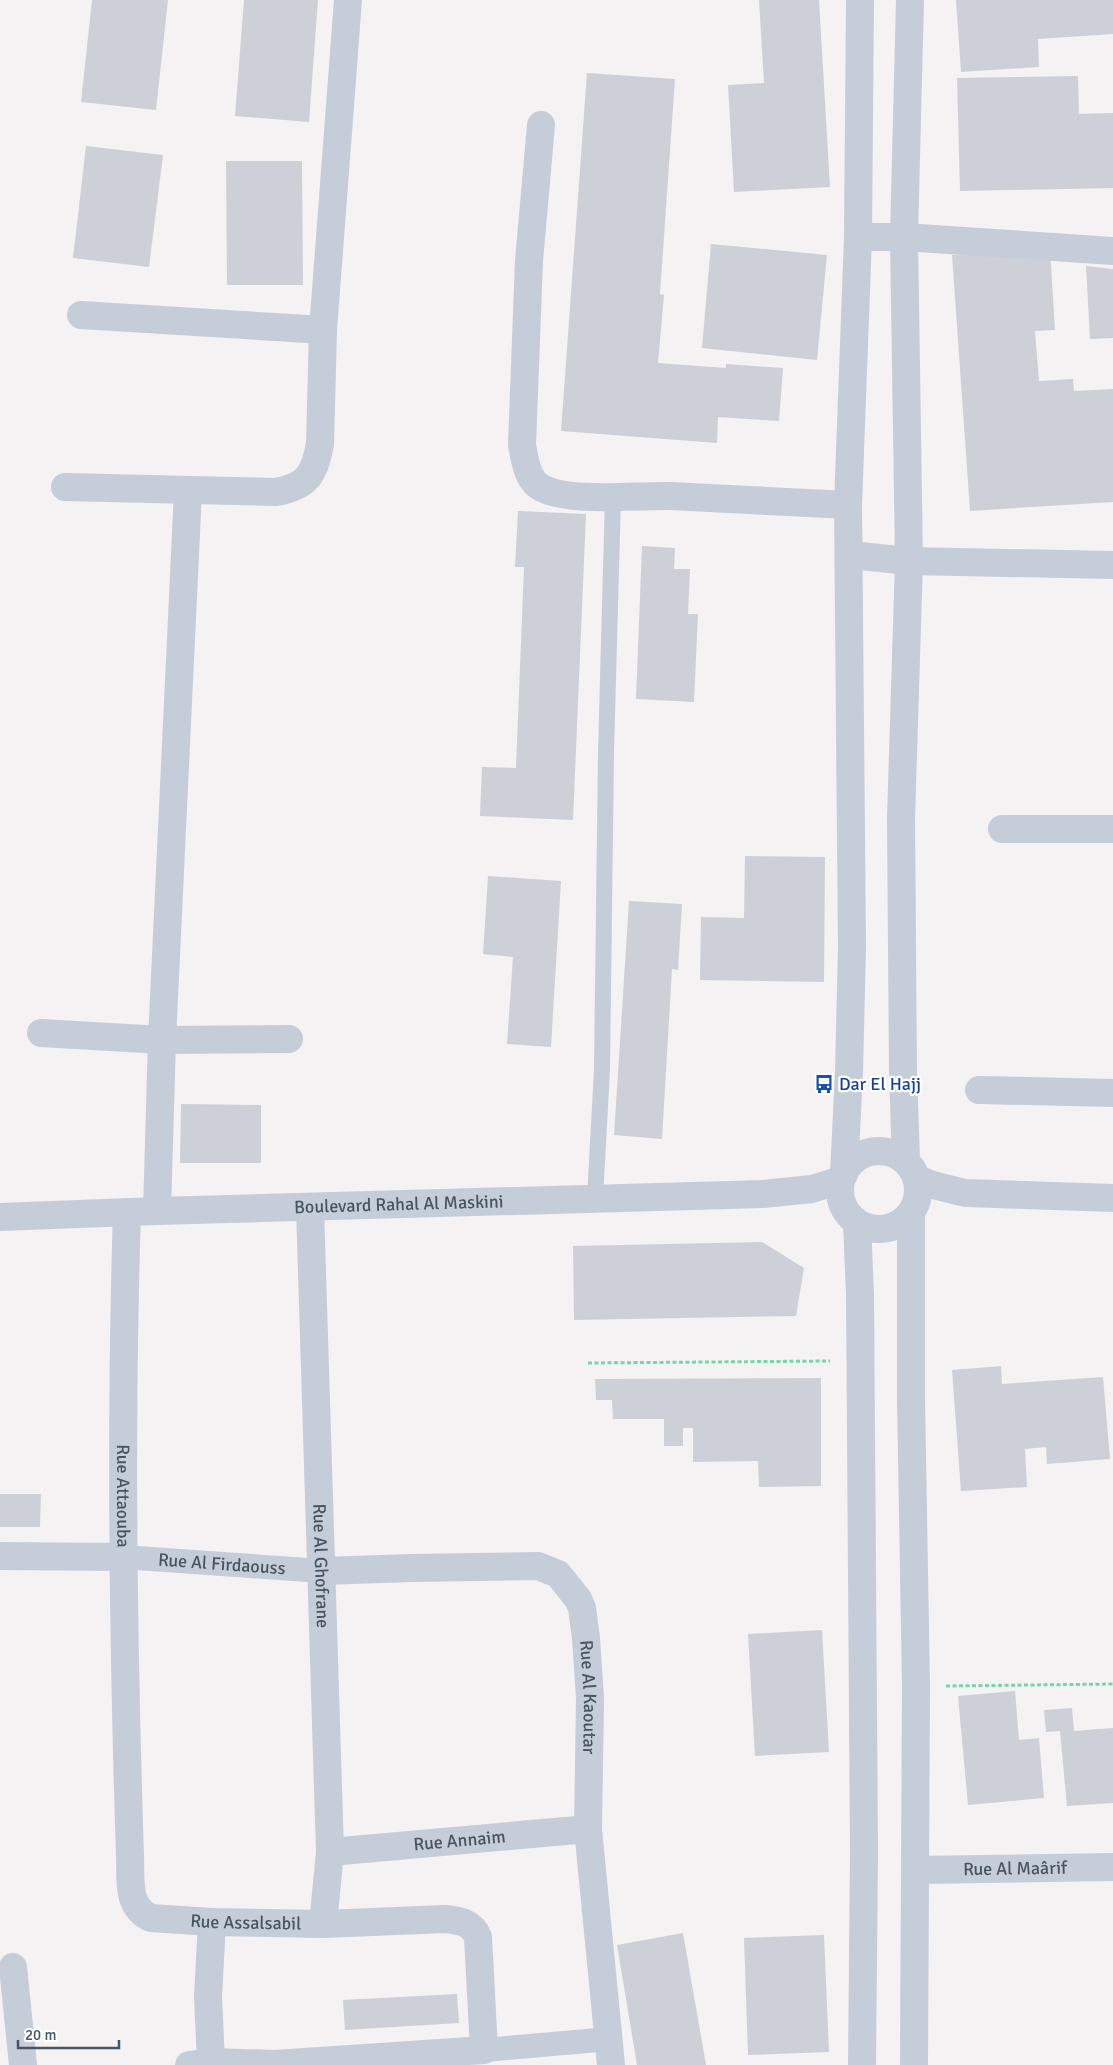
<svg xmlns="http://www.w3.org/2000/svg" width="1113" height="2065" viewBox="0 0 1113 2065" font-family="Signika,sans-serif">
<rect width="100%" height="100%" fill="#f4f2f2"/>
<path fill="#ced0d8" d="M 92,0 L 168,0 L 156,110 L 81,102 Z
M 244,0 L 318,0 L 309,122 L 235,116 Z
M 759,0 L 819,0 L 830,187 L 734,192 L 728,85 L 764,83 Z
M 956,0 L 1113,0 L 1113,34 L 1038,39 L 1039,67 L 961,72 Z
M 587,73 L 675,79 L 660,294 L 664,295 L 658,363 L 726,368 L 726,364 L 783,368 L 779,421 L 718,417 L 717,443 L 561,431 Z
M 1078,76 L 1079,114 L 1113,113 L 1113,188 L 960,191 L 957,78 Z
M 86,146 L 163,155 L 149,267 L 73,258 Z
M 226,161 L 302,161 L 303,285 L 227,285 Z
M 711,244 L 827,255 L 817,360 L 702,348 Z
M 1050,249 L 1055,330 L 1035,331 L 1039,381 L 1073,379 L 1074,391 L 1113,389 L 1113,502 L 970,511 L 952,255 Z
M 1086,266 L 1113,269 L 1113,338 L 1090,339 Z
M 518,511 L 586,514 L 573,820 L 480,816 L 482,767 L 516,768 L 524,567 L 515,567 Z
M 642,546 L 675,548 L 674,569 L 690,569 L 688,614 L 698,614 L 694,702 L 636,699 Z
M 745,856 L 825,857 L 824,982 L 700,980 L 701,917 L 744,918 Z
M 488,876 L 561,881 L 551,1047 L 507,1044 L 513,957 L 483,954 Z
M 629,901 L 682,904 L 678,970 L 672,969 L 662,1139 L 614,1135 Z
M 181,1104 L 261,1105 L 261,1163 L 180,1163 Z
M 762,1242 L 804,1268 L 796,1316 L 574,1320 L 573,1246 Z
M 1001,1366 L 1002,1384 L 1103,1377 L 1110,1459 L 1047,1464 L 1046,1447 L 1025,1449 L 1027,1487 L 961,1491 L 952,1370 Z
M 821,1378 L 821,1486 L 759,1487 L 758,1461 L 693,1462 L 693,1428 L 683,1428 L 683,1446 L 664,1446 L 664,1419 L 613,1419 L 612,1400 L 596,1400 L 595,1379 Z
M 0,1494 L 41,1494 L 40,1527 L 0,1527 Z
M 822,1630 L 829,1752 L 755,1756 L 748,1634 Z
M 1015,1691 L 1019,1740 L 1039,1738 L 1044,1798 L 968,1805 L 958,1696 Z
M 1072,1708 L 1074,1731 L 1113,1728 L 1113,1803 L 1067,1806 L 1060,1731 L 1046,1732 L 1044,1710 Z
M 683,1933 L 706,2065 L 637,2065 L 617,1945 Z
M 824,1935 L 829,2052 L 748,2055 L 744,1938 Z
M 457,1994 L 459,2023 L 345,2030 L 343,2000 Z"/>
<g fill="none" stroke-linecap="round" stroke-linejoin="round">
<path stroke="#72d7ac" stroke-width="3" stroke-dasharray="4 2.5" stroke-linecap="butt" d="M 588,1363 L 830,1361
M 946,1686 L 1113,1684"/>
<path stroke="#c5cdd8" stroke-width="16" d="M 595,1198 L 602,1070 L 606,752 L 613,497"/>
<g stroke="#c5cdd8" stroke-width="24">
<path id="s1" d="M 123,1557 L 322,1571"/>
<path d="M 484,2050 L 609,2039"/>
</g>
<g stroke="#c5cdd8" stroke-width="28">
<path d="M 541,125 L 529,261 L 522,445 C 525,460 527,481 542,488 C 570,503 637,495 670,496 C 729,499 789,502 848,505"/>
<path d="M 858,237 L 904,237 L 1113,251"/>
<path d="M 81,315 L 323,330"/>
<path d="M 65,487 L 276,492 C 308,486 314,475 320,444 L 323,330 L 348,0"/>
<path d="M 850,555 L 909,561 L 1113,565"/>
<path d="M 1002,829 L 1113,829"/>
<path d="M 41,1033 L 162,1040 L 289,1039"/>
<path d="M 979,1090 L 1113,1093"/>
<path id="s2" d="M 310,1208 L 330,1852 L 323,1924"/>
<path d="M 157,1211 L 162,1040 L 188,491"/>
<path id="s3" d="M 127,1212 C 120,1427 123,1641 130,1856 C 131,1879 126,1907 151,1918 L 212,1922 L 323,1924 L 445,1919 C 460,1921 472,1922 478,1937 L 484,2050 L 275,2064 L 211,2062 L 189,2065"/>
<path d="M 0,1556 L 123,1557"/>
<path id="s4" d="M 322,1571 L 412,1568 L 538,1566 L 558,1574 L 578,1599 L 582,1608 L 586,1638 L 590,1698 L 588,1829 L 611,2065"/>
<path id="s5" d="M 330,1852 L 588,1829"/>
<path id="s6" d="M 916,1870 L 1113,1867"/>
<path d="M 13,1967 L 23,2065"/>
<path d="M 211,2062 L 208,1997 L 212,1922"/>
</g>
<g stroke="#c5cdd8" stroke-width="28">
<circle cx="879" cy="1190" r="39"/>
<path d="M 906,1161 L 903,1073 L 901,819 L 909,561 L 904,237 L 910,0"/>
<path d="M 844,1174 L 849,1072 L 852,947 L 848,505 L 858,237 L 860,0"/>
<path d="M 917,1179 L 933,1185 L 965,1193 L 1113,1198"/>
<path d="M 911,1214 L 911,1398 L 916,1686 L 914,2065"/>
<path id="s7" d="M 0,1217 L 157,1211 L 763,1194 L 812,1189 L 841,1180"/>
<path d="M 857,1223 L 860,1294 L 864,1852 L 862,2065"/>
</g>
</g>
<defs>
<g id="bus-bare" transform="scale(1.5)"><path d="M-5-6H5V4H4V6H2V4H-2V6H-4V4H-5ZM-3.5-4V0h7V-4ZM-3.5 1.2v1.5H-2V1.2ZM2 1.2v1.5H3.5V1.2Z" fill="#1a4fb4" stroke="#fff" stroke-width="2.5" paint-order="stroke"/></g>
</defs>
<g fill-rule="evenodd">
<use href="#bus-bare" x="824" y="1084"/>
</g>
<g text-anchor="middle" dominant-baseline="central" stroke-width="4.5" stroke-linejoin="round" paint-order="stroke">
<g font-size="18" fill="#164399" stroke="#fff" text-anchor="start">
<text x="839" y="1084">Dar El Hajj</text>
</g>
<g font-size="18" fill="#475462" stroke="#fff">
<text stroke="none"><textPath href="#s7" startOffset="399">Boulevard Rahal Al Maskini</textPath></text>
<text stroke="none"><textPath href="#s3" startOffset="284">Rue Attaouba</textPath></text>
<text stroke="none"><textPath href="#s1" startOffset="99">Rue Al Firdaouss</textPath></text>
<text stroke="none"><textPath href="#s2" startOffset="358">Rue Al Ghofrane</textPath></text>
<text stroke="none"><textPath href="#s4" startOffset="369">Rue Al Kaoutar</textPath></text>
<text stroke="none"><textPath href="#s5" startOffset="130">Rue Annaim</textPath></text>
<text stroke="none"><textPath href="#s6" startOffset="99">Rue Al Maârif</textPath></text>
<text stroke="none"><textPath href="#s3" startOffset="809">Rue Assalsabil</textPath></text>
</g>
</g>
<path d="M18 2040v8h101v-8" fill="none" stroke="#475462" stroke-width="2.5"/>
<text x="25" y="2040" font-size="15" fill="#475462" stroke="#ffffff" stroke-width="4" paint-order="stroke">20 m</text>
</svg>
